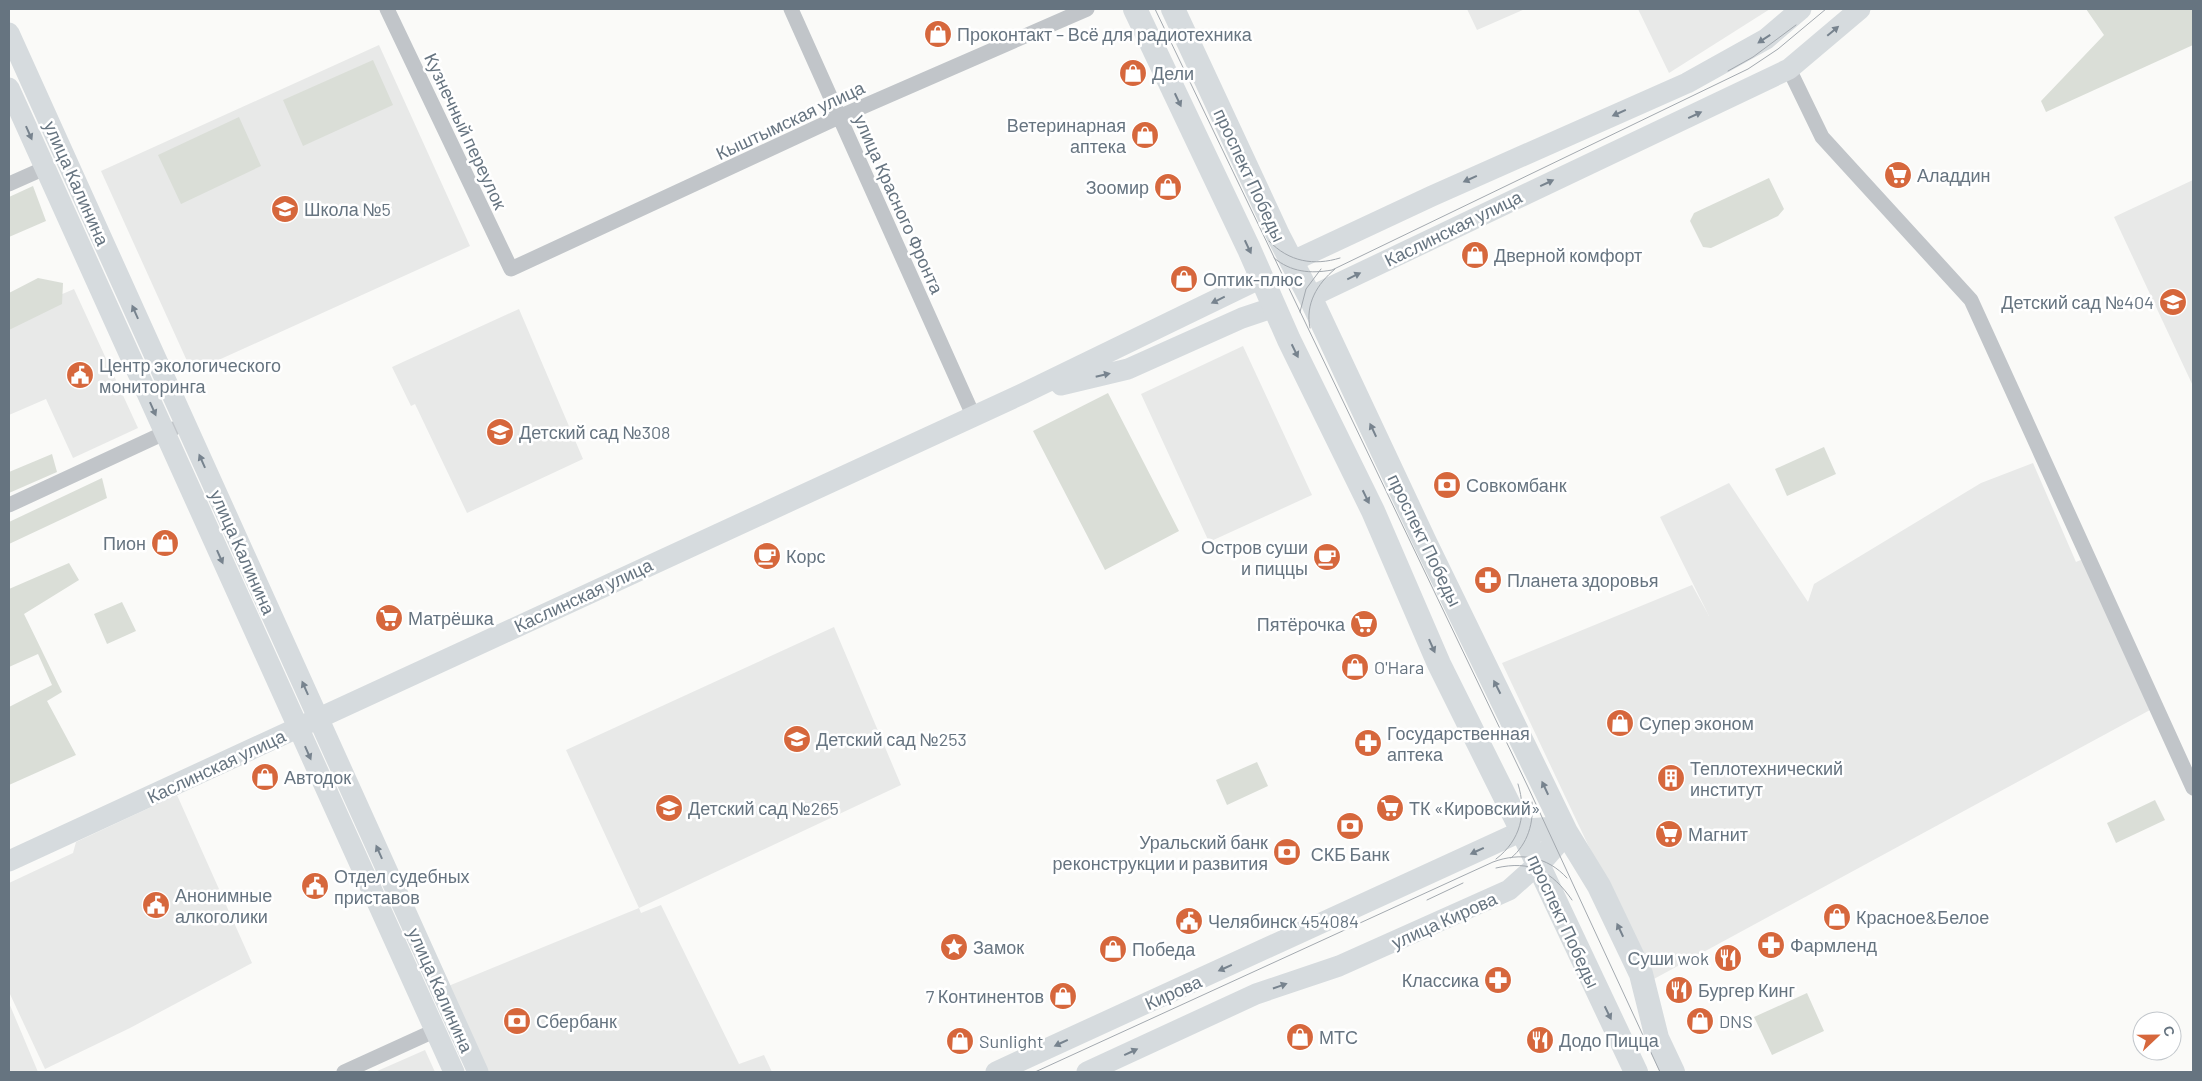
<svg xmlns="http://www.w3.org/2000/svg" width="2202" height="1081" viewBox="0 0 2202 1081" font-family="Barlow,sans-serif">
<rect width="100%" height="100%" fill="#fafaf8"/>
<path fill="#e8e9e8" d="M 1467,9 L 1525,9 L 1477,30 Z
M 1638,9 L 1770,9 L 1669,73 Z
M 379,45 L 470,246 L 192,372 L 101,171 Z
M 2193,180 L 2193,386 L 2114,217 Z
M 74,289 L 138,428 L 73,458 L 46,399 L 9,415 L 9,317 Z
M 519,309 L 583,459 L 467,513 L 415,404 L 411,406 L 392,367 Z
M 1243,346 L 1312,495 L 1209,542 L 1141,394 Z
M 2033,463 L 2076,562 L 2085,558 L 2150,710 L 1652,980 L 1502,663 L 1692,585 L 1709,616 L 1660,517 L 1729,483 L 1808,602 L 1814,584 L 1981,483 Z
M 834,627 L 901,785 L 639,908 L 641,913 L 661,905 L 739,1064 L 764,1055 L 772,1072 L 486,1072 L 446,987 L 639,908 L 566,750 Z
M 177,795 L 252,963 L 130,1028 L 45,1069 L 9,992 L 9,883 L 73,853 L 76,842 Z
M 9,1003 L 38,1072 L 9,1072 Z
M 425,1050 L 435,1072 L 375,1072 Z"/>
<path fill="#daded7" d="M 2086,9 L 2193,9 L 2193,45 L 2046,112 L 2041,101 L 2104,35 Z
M 373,60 L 393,105 L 303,146 L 283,100 Z
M 239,117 L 261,166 L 181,204 L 158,155 Z
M 1769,178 L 1784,209 L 1778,216 L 1711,248 L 1703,247 L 1690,221 L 1694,213 Z
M 33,186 L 46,221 L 9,237 L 9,197 Z
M 38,278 L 63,283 L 62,304 L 9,330 L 9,293 Z
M 1108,393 L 1179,531 L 1105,570 L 1033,431 Z
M 1824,447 L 1836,474 L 1787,496 L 1775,469 Z
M 52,454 L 57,472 L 9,493 L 9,472 Z
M 102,478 L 107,498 L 9,544 L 9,522 Z
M 69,563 L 79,580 L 24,614 L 62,692 L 47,701 L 76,755 L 9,785 L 9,707 L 52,685 L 38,654 L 9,667 L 9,589 Z
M 122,602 L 136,631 L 107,644 L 94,614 Z
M 1257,762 L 1268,786 L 1227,805 L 1216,780 Z
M 2155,800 L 2165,820 L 2116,843 L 2107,823 Z
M 1807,993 L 1824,1031 L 1772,1055 L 1754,1017 Z"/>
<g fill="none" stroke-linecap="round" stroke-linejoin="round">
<path stroke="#c1c5c9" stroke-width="15" d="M 387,9 L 511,269 L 839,117 L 1087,9
M 791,9 L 973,415
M 1789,69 L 1822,137 L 1971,300 L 2193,788
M 9,184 L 45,168
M 9,505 L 173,429
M 344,1072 L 434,1031"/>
<path stroke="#d6dbde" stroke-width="21" d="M 9,33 L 478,1072
M 9,88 L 454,1072
M 1293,261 L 1432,196 L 1687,83 L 1766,39 L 1801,9
M 1310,297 L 1789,69 L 1860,9
M 1061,385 L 1128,369 L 1242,318 L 1275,307
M 9,861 L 1022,394 L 1261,278
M 996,1072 L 1522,831
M 1087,1072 L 1256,994 L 1339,966 L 1509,890 L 1538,864"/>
<path stroke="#d6dbde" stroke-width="24" d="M 1135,9 L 1249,249 L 1289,340 L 1373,511 L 1439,664 L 1526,839 L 1636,1072
M 1173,9 L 1278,235 L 1312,301 L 1425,542 L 1566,832 L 1599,886 L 1641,974 L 1657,1038 L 1673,1072
M 1522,831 L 1547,829 L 1566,832
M 1538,864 L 1566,832"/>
<path stroke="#a3a9af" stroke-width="1" d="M 1155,9 L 1528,787 L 1660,1072
M 1728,71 L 1753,57 L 1796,25
M 1269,241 C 1289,262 1314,266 1340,258
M 1274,258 C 1291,272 1310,274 1332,270 L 1748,69 L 1778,49 L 1826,9
M 1300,312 L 1306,289 L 1321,269
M 1310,328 C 1305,304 1317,284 1335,269
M 1511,858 C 1528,844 1534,822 1532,802
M 1496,859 C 1521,840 1527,813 1518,784
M 1496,868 C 1531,860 1552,871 1572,900
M 1427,900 L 1463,883
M 1035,1072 L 1493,862 C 1520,852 1547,856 1567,878"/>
</g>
<defs><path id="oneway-solid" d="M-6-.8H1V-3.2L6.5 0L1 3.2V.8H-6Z" transform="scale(1.25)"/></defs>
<g fill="#77838e">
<use href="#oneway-solid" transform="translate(1833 31) rotate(-40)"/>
<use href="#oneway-solid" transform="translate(1764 39) rotate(147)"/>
<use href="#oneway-solid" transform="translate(1178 100) rotate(65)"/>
<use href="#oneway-solid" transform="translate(1619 113) rotate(156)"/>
<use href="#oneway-solid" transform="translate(1695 115) rotate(-25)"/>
<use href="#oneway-solid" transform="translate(29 133) rotate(66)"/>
<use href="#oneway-solid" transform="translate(1470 179) rotate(156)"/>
<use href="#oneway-solid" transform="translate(1547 183) rotate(-25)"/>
<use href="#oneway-solid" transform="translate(1248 247) rotate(65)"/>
<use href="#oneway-solid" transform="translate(1354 276) rotate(-26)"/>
<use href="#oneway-solid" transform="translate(1218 300) rotate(154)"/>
<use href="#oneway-solid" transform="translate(135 312) rotate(-114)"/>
<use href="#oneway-solid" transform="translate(1295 351) rotate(64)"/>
<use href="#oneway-solid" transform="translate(1103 375) rotate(-13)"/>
<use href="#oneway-solid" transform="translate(153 409) rotate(66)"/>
<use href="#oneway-solid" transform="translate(1373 430) rotate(-115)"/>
<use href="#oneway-solid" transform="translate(202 461) rotate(-114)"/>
<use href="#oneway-solid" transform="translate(1366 497) rotate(64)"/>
<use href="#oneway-solid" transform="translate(220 557) rotate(66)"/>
<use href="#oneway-solid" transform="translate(1432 646) rotate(66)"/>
<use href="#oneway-solid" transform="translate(1497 687) rotate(-117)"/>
<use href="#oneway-solid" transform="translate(305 688) rotate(-114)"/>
<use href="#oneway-solid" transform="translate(308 753) rotate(66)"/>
<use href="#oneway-solid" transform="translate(1545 788) rotate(-115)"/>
<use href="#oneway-solid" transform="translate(1477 851) rotate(155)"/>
<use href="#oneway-solid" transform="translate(379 852) rotate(-114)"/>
<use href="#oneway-solid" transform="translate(1620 930) rotate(-115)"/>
<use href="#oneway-solid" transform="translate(1225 968) rotate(156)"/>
<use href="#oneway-solid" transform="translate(1280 986) rotate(-19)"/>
<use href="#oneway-solid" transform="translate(1608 1013) rotate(64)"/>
<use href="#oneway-solid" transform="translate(1061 1043) rotate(155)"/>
<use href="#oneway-solid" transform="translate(1131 1052) rotate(-25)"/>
</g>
<defs>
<g id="shop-disc" transform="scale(1.4375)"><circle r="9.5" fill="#d6673c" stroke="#fff"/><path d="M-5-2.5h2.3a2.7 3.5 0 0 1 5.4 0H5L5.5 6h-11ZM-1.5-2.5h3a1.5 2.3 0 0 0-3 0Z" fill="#fff"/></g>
<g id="supermarket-disc" transform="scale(1.4375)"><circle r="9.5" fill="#d6673c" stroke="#fff"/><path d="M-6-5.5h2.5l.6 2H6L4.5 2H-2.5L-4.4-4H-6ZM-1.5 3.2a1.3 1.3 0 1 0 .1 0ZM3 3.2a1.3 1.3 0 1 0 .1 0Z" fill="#fff"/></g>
<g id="school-disc" transform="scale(1.4375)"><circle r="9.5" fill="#d6673c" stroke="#fff"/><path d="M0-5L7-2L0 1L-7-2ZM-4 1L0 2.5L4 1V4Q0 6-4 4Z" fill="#fff"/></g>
<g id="civic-disc" transform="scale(1.4375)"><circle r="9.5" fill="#d6673c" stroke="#fff"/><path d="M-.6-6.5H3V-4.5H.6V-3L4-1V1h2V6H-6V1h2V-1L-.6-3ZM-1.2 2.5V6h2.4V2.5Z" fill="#fff"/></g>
<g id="bank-disc" transform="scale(1.4375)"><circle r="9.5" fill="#d6673c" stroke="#fff"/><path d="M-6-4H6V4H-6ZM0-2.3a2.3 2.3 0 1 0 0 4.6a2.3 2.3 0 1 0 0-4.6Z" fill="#fff"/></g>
<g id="cafe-disc" transform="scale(1.4375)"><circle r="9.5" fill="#d6673c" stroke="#fff"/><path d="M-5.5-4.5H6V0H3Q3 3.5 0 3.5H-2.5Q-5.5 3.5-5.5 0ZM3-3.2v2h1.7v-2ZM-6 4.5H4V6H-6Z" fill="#fff"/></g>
<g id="pharmacy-disc" transform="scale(1.4375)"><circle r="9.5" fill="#d6673c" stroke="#fff"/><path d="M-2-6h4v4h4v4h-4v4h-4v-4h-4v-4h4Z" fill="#fff"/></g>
<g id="building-disc" transform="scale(1.4375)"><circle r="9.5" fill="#d6673c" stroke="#fff"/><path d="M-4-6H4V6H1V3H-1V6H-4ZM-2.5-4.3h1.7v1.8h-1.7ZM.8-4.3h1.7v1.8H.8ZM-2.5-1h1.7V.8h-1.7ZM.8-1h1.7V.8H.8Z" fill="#fff"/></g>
<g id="sight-disc" transform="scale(1.4375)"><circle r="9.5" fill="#d6673c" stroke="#fff"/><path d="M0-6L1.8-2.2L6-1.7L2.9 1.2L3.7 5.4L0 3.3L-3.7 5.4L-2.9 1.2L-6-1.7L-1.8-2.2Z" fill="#fff"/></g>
<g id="restaurant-disc" transform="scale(1.4375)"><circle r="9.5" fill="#d6673c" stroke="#fff"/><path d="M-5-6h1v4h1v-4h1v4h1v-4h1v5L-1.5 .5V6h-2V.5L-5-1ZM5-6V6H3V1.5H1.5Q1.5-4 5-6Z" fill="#fff"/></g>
</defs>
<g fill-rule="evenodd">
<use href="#shop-disc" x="938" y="34"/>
<use href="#shop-disc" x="1133" y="73"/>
<use href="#shop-disc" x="1145" y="135"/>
<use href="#supermarket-disc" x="1898" y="175"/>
<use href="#shop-disc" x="1168" y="187"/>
<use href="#school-disc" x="285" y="209"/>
<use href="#shop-disc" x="1475" y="255"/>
<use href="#shop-disc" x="1184" y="279"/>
<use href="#school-disc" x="2173" y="302"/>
<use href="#civic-disc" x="80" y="375"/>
<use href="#school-disc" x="500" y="432"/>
<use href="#bank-disc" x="1447" y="485"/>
<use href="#shop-disc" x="165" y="543"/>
<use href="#cafe-disc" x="767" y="556"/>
<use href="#cafe-disc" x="1327" y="557"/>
<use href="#pharmacy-disc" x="1488" y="580"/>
<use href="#supermarket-disc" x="389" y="618"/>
<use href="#supermarket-disc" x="1364" y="624"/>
<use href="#shop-disc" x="1355" y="667"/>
<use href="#shop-disc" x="1620" y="723"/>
<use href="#school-disc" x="797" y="739"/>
<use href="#pharmacy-disc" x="1368" y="743"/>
<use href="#shop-disc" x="265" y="777"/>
<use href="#building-disc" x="1671" y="778"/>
<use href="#school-disc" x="669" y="808"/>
<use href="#supermarket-disc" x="1390" y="808"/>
<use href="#bank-disc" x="1350" y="826"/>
<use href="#supermarket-disc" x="1669" y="834"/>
<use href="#bank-disc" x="1287" y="852"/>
<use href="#civic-disc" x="315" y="886"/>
<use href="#civic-disc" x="156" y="905"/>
<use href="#shop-disc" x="1837" y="917"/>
<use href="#civic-disc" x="1189" y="921"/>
<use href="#pharmacy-disc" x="1771" y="945"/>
<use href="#sight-disc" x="954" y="947"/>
<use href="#shop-disc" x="1113" y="949"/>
<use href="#restaurant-disc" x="1728" y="958"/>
<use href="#pharmacy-disc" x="1498" y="980"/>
<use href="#restaurant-disc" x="1679" y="990"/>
<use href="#shop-disc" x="1063" y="996"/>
<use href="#bank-disc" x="517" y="1021"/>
<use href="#shop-disc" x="1700" y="1021"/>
<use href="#shop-disc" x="1300" y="1037"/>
<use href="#restaurant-disc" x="1540" y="1040"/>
<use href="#shop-disc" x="960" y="1041"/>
</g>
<g text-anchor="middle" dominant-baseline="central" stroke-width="5" stroke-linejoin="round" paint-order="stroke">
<g font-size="18" fill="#667480" stroke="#fff" text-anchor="start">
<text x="957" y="34">Проконтакт – Всё для радиотехника</text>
<text x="1152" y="73">Дели</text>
<text x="1126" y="125" text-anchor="end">Ветеринарная<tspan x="1126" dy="21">аптека</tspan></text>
<text x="1917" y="175">Аладдин</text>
<text x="1149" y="187" text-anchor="end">Зоомир</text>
<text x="304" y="209">Школа №5</text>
<text x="1494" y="255">Дверной комфорт</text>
<text x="1203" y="279">Оптик-плюс</text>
<text x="2154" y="302" text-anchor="end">Детский сад №404</text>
<text x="99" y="365">Центр экологического<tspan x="99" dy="21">мониторинга</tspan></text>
<text x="519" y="432">Детский сад №308</text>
<text x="1466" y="485">Совкомбанк</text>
<text x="146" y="543" text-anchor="end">Пион</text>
<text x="1308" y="547" text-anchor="end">Остров суши<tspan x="1308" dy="21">и пиццы</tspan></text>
<text x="786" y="556">Корс</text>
<text x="1507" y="580">Планета здоровья</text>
<text x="408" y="618">Матрёшка</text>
<text x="1345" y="624" text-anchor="end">Пятёрочка</text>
<text x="1374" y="667">O'Hara</text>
<text x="1639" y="723">Супер эконом</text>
<text x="1387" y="733">Государственная<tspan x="1387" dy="21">аптека</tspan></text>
<text x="816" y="739">Детский сад №253</text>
<text x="1690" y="768">Теплотехнический<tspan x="1690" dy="21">институт</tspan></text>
<text x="284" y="777">Автодок</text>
<text x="688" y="808">Детский сад №265</text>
<text x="1409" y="808">ТК «Кировский»</text>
<text x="1688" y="834">Магнит</text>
<text x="1268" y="842" text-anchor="end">Уральский банк<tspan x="1268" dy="21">реконструкции и развития</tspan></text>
<text x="1350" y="854" text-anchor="middle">СКБ Банк</text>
<text x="334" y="876">Отдел судебных<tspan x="334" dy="21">приставов</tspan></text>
<text x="175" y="895">Анонимные<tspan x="175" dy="21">алкоголики</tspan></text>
<text x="1856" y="917">Красное&amp;Белое</text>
<text x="1208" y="921">Челябинск 454084</text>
<text x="1790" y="945">Фармленд</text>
<text x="973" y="947">Замок</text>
<text x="1132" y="949">Победа</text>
<text x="1709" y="958" text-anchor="end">Суши wok</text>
<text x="1479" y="980" text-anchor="end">Классика</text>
<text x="1698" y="990">Бургер Кинг</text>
<text x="1044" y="996" text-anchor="end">7 Континентов</text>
<text x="536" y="1021">Сбербанк</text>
<text x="1719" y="1021">DNS</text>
<text x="1319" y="1037">МТС</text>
<text x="1559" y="1040">Додо Пицца</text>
<text x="979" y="1041">Sunlight</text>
</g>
<g font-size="18" fill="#667480" stroke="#fff">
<text transform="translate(790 120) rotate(-25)">Кыштымская улица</text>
<text transform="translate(466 131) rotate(65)">Кузнечный переулок</text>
<text transform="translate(1250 175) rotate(65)">проспект Победы</text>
<text transform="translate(77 183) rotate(66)">улица Калинина</text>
<text transform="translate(899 204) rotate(66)">улица Красного Фронта</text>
<text transform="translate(1453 228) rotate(-26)">Каслинская улица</text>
<text transform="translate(1425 540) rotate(64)">проспект Победы</text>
<text transform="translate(243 552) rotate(66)">улица Калинина</text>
<text transform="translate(583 595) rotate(-25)">Каслинская улица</text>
<text transform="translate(216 766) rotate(-25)">Каслинская улица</text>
<text transform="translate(1444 920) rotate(-24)">улица Кирова</text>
<text transform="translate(1564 921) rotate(65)">проспект Победы</text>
<text transform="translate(441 990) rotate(66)">улица Калинина</text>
<text transform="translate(1173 992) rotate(-24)">Кирова</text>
</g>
</g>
<rect width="2202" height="1081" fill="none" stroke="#667480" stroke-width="20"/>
<g transform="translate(2157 1036) rotate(68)"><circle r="24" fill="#ffffff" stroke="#c2c7cc"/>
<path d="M0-4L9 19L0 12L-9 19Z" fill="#d6673c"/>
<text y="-8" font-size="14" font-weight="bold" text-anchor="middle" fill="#667480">С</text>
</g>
</svg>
